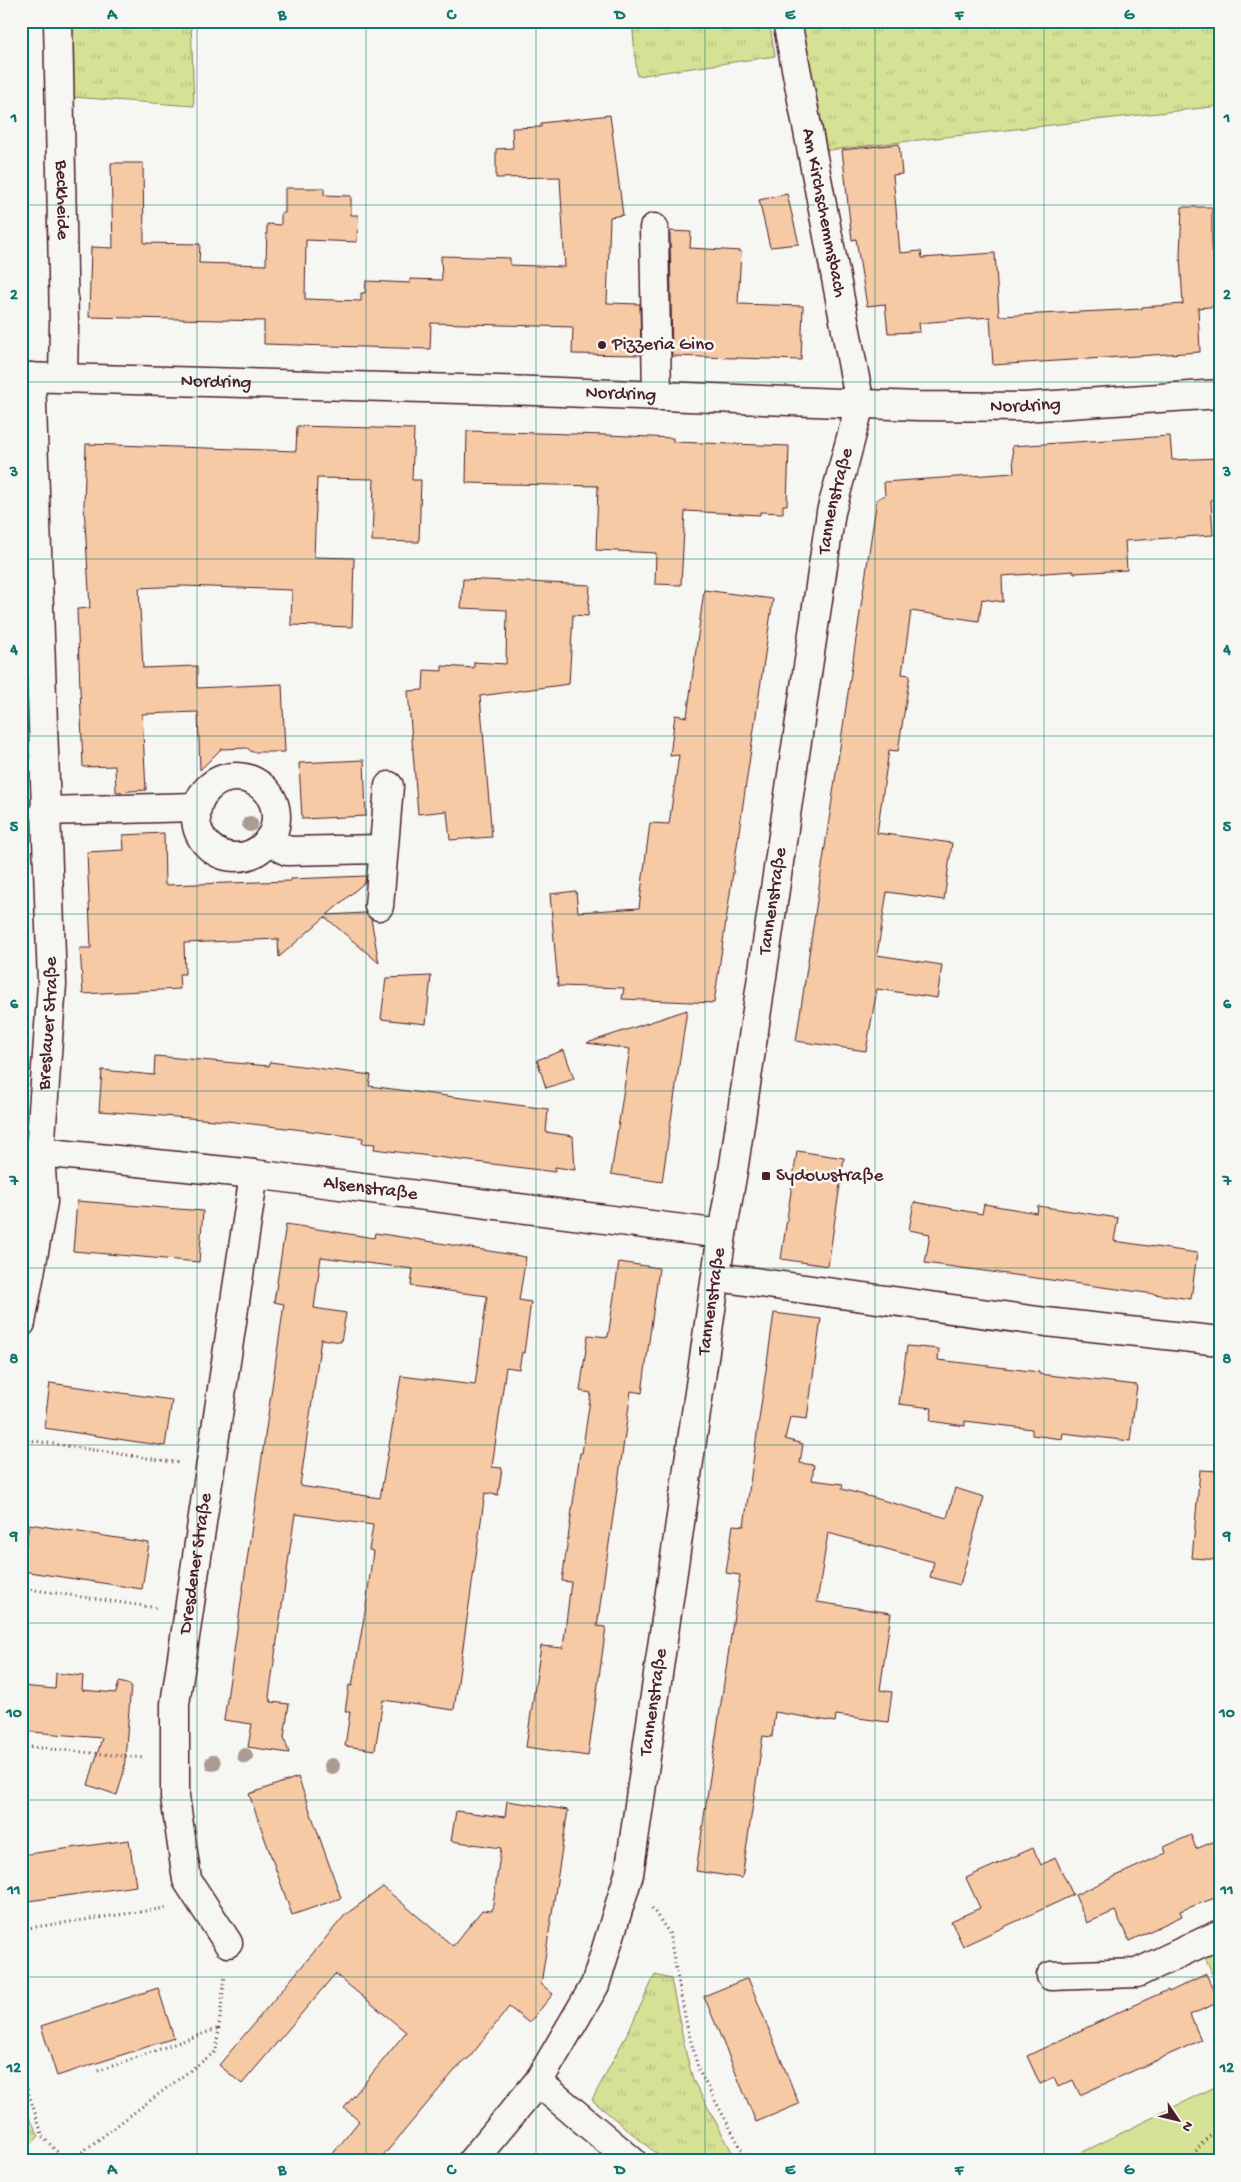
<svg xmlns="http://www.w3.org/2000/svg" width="1241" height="2182" viewBox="0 0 1241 2182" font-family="'Gochi Hand',sans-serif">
<defs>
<pattern id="grass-tufts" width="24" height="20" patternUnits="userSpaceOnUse" patternTransform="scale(1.25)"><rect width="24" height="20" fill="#d5e194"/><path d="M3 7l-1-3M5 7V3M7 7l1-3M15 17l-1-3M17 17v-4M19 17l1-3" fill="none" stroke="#b8c180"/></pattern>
</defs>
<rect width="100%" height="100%" fill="#f6f6f2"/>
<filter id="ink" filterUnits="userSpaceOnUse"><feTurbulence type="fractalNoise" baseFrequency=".02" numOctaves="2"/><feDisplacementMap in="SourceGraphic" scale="10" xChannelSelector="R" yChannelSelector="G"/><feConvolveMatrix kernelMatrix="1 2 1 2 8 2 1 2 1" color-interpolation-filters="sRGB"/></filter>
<g filter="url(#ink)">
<path fill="url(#grass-tufts)" stroke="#908060" d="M 70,21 L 191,21 L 194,106 L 72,97 Z
M 632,21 L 769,21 L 775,56 L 637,76 Z
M 797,21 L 1220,21 L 1220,106 L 821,151 Z
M 655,1975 L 671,1979 L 686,2053 L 693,2080 L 737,2161 L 665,2161 L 592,2100 L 630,2028 Z
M 21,2102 L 39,2136 L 21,2155 Z"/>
<path fill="#d5e194" stroke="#908060" d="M 1220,1948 L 1220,1993 L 1204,1955 Z
M 1220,2084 L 1220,2161 L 1078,2161 L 1075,2156 Z"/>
<path fill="#f5caa4" stroke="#4a1f2b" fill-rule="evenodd" d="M 610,115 L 623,215 L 610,217 L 607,303 L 640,304 L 641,355 L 572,354 L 573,327 L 431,323 L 430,349 L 264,344 L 264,321 L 89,317 L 91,247 L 113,248 L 111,163 L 143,163 L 144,243 L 200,244 L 199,263 L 266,265 L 267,224 L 281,225 L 281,213 L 285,213 L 285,188 L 324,188 L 324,195 L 351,196 L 351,215 L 358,215 L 357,242 L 306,240 L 305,299 L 361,301 L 361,293 L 365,293 L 366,281 L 410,283 L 410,279 L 442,280 L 441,256 L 510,258 L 510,265 L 565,267 L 560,177 L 496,178 L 496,149 L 513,148 L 512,128 L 541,127 L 541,123 Z
M 899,144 L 902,174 L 893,175 L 900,253 L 921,251 L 922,258 L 995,253 L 999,316 L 1142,309 L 1142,307 L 1183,304 L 1180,256 L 1182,207 L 1212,207 L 1212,253 L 1220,252 L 1220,306 L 1198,308 L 1200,352 L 993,365 L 990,317 L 919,323 L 920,332 L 888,333 L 885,304 L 867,306 L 856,239 L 852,240 L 842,150 Z
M 787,194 L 799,244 L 770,247 L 759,200 Z
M 670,231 L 691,232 L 690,248 L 741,251 L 738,304 L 803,306 L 801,360 L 672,356 Z
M 297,426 L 414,429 L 412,480 L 421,480 L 419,542 L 372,541 L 374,479 L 317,478 L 314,557 L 354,558 L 352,627 L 291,625 L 292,590 L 183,586 L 139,588 L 143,668 L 197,666 L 197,688 L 282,684 L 285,752 L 252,752 L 247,748 L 221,749 L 200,770 L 198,712 L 142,714 L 146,790 L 116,792 L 115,766 L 83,767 L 77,609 L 90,608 L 84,506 L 86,444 L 296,451 Z
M 467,431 L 607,435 L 673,438 L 673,442 L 789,446 L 787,505 L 783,505 L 783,513 L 760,512 L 760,515 L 685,511 L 681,585 L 655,584 L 656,553 L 596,550 L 598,486 L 466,483 Z
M 1170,436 L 1172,460 L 1220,458 L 1220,499 L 1211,500 L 1213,535 L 1125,541 L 1127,570 L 1074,573 L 1074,571 L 1002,576 L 1003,602 L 982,599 L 979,621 L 911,611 L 902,674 L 910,675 L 898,751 L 889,750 L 877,833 L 952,843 L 944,900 L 887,892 L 877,955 L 942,965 L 937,998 L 877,989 L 866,1051 L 796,1041 L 877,499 L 885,495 L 884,482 L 1014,473 L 1012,446 Z
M 463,579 L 590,585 L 588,616 L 573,615 L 569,684 L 480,696 L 492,837 L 450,840 L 447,811 L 418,814 L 408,691 L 423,690 L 424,670 L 442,671 L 442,666 L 474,668 L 474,662 L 506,664 L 507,610 L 461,608 Z
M 704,590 L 773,599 L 714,1003 L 622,999 L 624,988 L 558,986 L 550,894 L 576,891 L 578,912 L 639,908 L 650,823 L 669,824 L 679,755 L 670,756 L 675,715 L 687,717 Z
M 364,760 L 366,816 L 302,819 L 299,763 Z
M 164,833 L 165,885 L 291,881 L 291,879 L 366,876 L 365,882 L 327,915 L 365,913 L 371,919 L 379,963 L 325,917 L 279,957 L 278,939 L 184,943 L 185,974 L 179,974 L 180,989 L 83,994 L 80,948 L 91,948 L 87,852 L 124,850 L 123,835 Z
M 431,976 L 426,1024 L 381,1019 L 386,978 Z
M 687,1010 L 662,1182 L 611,1174 L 630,1049 L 587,1043 Z
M 564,1050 L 574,1079 L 546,1088 L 537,1060 Z
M 155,1056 L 269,1066 L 270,1062 L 371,1075 L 369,1086 L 548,1109 L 546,1132 L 573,1136 L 575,1170 L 555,1167 L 555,1172 L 374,1149 L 375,1144 L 362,1143 L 363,1138 L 311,1131 L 227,1121 L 99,1111 L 102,1070 L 154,1075 Z
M 797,1151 L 844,1158 L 828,1266 L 781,1259 Z
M 77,1201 L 203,1211 L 199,1262 L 73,1251 Z
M 914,1202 L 982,1214 L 984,1204 L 1037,1213 L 1038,1206 L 1118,1218 L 1114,1241 L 1197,1253 L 1191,1299 L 925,1263 L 930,1234 L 909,1230 Z
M 286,1224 L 374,1238 L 375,1233 L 421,1240 L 526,1257 L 519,1300 L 531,1302 L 524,1353 L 522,1352 L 519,1369 L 506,1367 L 492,1467 L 502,1468 L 498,1495 L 485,1493 L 454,1710 L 383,1700 L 375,1750 L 345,1746 L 350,1712 L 345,1712 L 349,1685 L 352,1686 L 366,1606 L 373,1551 L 369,1550 L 373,1525 L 295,1514 L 269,1697 L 271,1702 L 289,1704 L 284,1737 L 289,1753 L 248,1747 L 252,1724 L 224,1720 L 284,1304 L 274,1302 ZM 321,1257 L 413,1269 L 411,1286 L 487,1296 L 475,1385 L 401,1376 L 380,1498 L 300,1486 L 321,1339 L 341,1342 L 346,1313 L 314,1308 Z
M 619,1262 L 659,1268 L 642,1393 L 631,1391 L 625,1434 L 597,1626 L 606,1627 L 588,1756 L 526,1747 L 541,1646 L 563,1648 L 571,1582 L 562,1581 L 580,1453 L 582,1453 L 591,1393 L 580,1391 L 588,1335 L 608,1337 Z
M 774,1313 L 821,1319 L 807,1419 L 790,1417 L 785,1439 L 803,1444 L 800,1463 L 814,1465 L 812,1480 L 843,1484 L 842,1489 L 947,1518 L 955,1488 L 984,1497 L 960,1585 L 930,1577 L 934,1562 L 828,1533 L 817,1602 L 891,1613 L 880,1690 L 892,1692 L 888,1722 L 836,1715 L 835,1722 L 775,1712 L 772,1737 L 763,1736 L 742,1878 L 696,1871 L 740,1575 L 726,1573 L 733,1525 L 744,1526 Z
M 907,1346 L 939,1349 L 938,1360 L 1039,1372 L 1039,1374 L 1137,1385 L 1130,1441 L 1063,1433 L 1062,1439 L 1032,1435 L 1032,1429 L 965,1421 L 965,1426 L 930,1421 L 932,1408 L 899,1404 Z
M 50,1383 L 172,1400 L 165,1446 L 44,1428 Z
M 1200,1470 L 1220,1471 L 1220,1560 L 1192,1558 Z
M 29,1524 L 149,1543 L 142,1589 L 22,1571 Z
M 56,1673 L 83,1676 L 82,1690 L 116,1693 L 119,1682 L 131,1685 L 124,1771 L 117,1795 L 88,1785 L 102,1738 L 21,1731 L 21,1686 L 55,1689 Z
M 298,1777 L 341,1898 L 292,1915 L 249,1794 Z
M 507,1801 L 568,1810 L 541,1984 L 553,1994 L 529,2023 L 509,2007 L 470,2057 L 456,2069 L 379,2161 L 327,2161 L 359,2121 L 344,2108 L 406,2032 L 335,1974 L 242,2084 L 219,2065 L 345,1915 L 383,1887 L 453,1946 L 482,1910 L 492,1911 L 501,1848 L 451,1841 L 456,1811 L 505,1817 Z
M 1191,1835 L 1196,1849 L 1220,1839 L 1220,1896 L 1180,1911 L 1182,1916 L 1129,1941 L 1115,1911 L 1087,1923 L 1075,1895 L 1166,1853 L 1164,1847 Z
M 129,1840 L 136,1886 L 21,1902 L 21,1855 Z
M 1033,1848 L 1041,1865 L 1055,1857 L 1073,1895 L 963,1946 L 951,1921 L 980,1908 L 966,1878 Z
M 1206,1974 L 1219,2002 L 1190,2015 L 1201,2040 L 1080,2095 L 1073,2080 L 1058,2087 L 1054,2078 L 1040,2084 L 1027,2056 L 1134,2005 L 1168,1990 L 1169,1992 Z
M 748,1978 L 799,2104 L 756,2122 L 704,1996 Z
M 158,1988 L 174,2038 L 57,2076 L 41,2026 Z"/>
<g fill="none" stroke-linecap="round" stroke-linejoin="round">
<g stroke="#4a1f2b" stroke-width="31">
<g id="minor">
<path id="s1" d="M 58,21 L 64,325 L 63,377"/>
<path d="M 654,228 L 657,396"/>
<path id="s2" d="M 21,377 L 535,391 L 918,406 L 1024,407 L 1220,394"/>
<circle cx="236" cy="817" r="40"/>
<path d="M 44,811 L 197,807"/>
<path d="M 269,839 L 287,851 L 382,849"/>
<path d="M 379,906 L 389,786"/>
<path id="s3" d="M 21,1162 L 40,1152 L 254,1174 L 722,1234"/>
<path d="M 717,1277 L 1046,1322 L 1220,1341"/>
<path id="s4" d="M 21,1323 L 43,1202 L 40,1152 L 52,984 L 31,377"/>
<path id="s5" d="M 228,1943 L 187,1880 L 175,1797 L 175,1704 L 254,1174"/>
<path d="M 1051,1976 L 1137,1973 L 1220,1934"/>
<path d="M 538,2082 L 632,2161"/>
<path id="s6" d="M 472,2161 L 538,2082 L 595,1985 L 629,1874 L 722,1234 L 734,1165 L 831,512 L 860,404 L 787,21"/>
</g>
</g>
<path stroke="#4a1f2b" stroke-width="3" stroke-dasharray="1 4" stroke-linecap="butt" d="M 28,1440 L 179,1463
M 21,1588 L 158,1608
M 21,1746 L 144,1758
M 652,1908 L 669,1933 L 687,2026 L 699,2071 L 748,2161
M 21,1929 L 166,1908
M 21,2070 L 43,2137 L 66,2161
M 98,2071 L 219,2028
M 70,2161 L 216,2051 L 225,1975
M 1193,2161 C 1195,2147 1209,2136 1220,2128"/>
<use href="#minor" stroke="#f6f6f2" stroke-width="28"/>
</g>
<g fill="#ab9b93">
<circle cx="250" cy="824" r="8"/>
<circle cx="245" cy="1756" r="8"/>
<circle cx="213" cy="1763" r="8"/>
<circle cx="332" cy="1766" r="8"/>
</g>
</g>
<path fill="none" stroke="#0f766e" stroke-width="1" stroke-opacity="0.55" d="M 197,21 L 197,2161M 366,21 L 366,2161M 536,21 L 536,2161M 705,21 L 705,2161M 875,21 L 875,2161M 1044,21 L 1044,2161M 21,205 L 1220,205M 21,382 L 1220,382M 21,559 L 1220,559M 21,736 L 1220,736M 21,914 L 1220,914M 21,1091 L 1220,1091M 21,1268 L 1220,1268M 21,1445 L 1220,1445M 21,1623 L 1220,1623M 21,1800 L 1220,1800M 21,1977 L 1220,1977"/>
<g fill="#4a1f2b" stroke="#f6f6f2" stroke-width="2">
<circle cx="602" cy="345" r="5"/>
<rect x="761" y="1171" width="10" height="10" rx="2.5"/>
</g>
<g text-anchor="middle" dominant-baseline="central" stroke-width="5" stroke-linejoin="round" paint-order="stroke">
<g font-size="19" fill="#4a1f2b" stroke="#f6f6f2">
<text stroke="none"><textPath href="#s1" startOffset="179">Beckheide</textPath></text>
<text transform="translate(823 213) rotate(79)">Am Kirchschemmsbach</text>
<text stroke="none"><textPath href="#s2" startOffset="195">Nordring</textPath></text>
<text stroke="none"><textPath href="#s2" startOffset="600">Nordring</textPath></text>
<text stroke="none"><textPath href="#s2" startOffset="1005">Nordring</textPath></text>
<text stroke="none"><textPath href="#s6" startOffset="1720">Tannenstraße</textPath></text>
<text stroke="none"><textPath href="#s6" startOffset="1315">Tannenstraße</textPath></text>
<text stroke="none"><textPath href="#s4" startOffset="302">Breslauer Straße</textPath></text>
<text stroke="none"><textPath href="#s3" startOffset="354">Alsenstraße</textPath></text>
<text stroke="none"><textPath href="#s6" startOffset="910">Tannenstraße</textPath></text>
<text stroke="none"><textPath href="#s5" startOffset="394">Dresdener Straße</textPath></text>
<text stroke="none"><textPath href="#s6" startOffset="505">Tannenstraße</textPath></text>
</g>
<g font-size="19" fill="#4a1f2b" stroke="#f6f6f2" text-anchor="start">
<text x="612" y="345">Pizzeria Gino</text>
<text x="776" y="1176">Sydowstraße</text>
</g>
</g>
<rect width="1241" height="2182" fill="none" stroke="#f6f6f2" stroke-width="55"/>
<g transform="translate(1178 2120) rotate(125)" stroke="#f6f6f2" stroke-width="4" paint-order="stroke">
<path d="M0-4L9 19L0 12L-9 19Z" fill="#4a1f2b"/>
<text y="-8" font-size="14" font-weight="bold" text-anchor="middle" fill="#4a1f2b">N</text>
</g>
<rect x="28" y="28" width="1186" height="2126" fill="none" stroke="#0f766e" stroke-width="2"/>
<g font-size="16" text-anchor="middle" font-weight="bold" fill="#0f766e">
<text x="112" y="19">A</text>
<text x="282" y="19">B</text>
<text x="451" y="19">C</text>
<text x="620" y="19">D</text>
<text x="790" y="19">E</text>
<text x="959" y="19">F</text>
<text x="1129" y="19">G</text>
<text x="14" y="122">1</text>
<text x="1227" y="122">1</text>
<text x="14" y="299">2</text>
<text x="1227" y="299">2</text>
<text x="14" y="476">3</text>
<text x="1227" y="476">3</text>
<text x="14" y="654">4</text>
<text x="1227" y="654">4</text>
<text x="14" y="831">5</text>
<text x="1227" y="831">5</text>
<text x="14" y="1008">6</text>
<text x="1227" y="1008">6</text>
<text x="14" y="1185">7</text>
<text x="1227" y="1185">7</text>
<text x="14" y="1363">8</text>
<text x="1227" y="1363">8</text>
<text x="14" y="1540">9</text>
<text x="1227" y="1540">9</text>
<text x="14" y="1717">10</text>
<text x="1227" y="1717">10</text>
<text x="14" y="1894">11</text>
<text x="1227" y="1894">11</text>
<text x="14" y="2072">12</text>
<text x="1227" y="2072">12</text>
<text x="112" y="2174">A</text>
<text x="282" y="2174">B</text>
<text x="451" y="2174">C</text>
<text x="620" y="2174">D</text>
<text x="790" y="2174">E</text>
<text x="959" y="2174">F</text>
<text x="1129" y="2174">G</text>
</g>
</svg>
